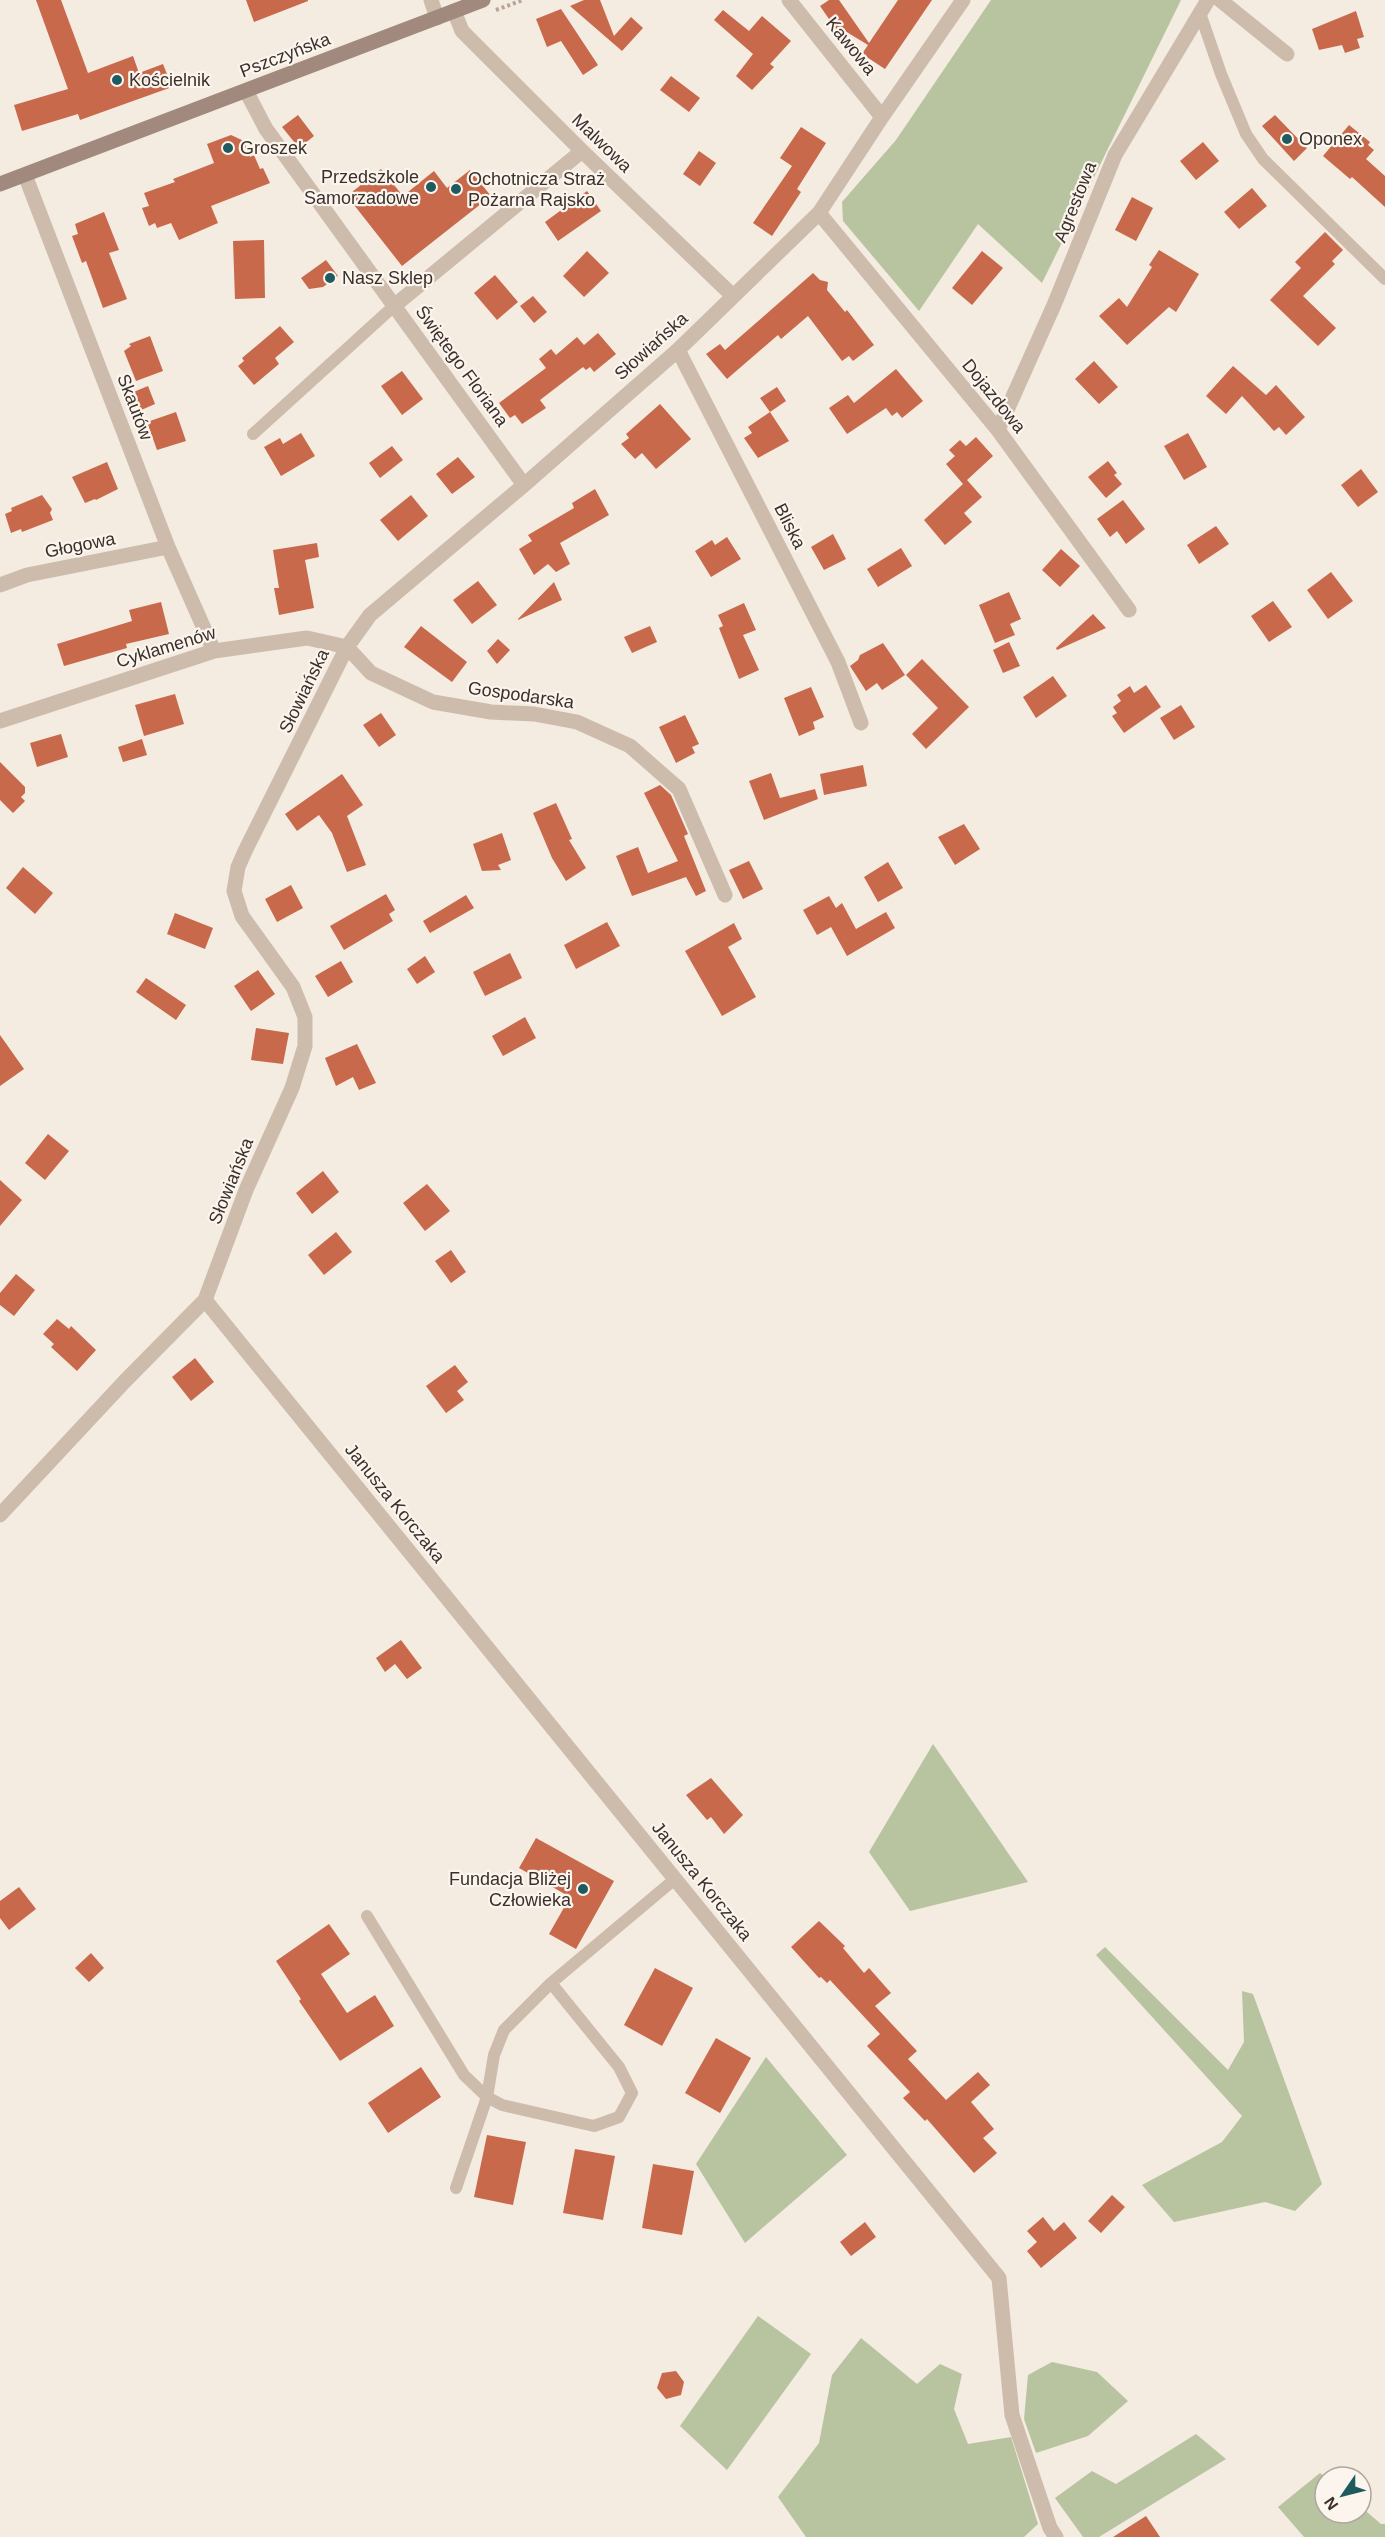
<svg xmlns="http://www.w3.org/2000/svg" width="1385" height="2537" viewBox="0 0 1385 2537" font-family="Helvetica,sans-serif">
<rect width="100%" height="100%" fill="#f4ebe1"/>
<path fill="#b8c4a0" d="M 991,0 L 1181,0 L 1042,283 L 978,224 L 919,311 L 843,221 L 842,202 L 896,140 Z
M 933,1744 L 1028,1882 L 910,1911 L 869,1852 Z
M 1105,1947 L 1228,2070 L 1244,2042 L 1242,1991 L 1253,1994 L 1322,2184 L 1295,2211 L 1265,2202 L 1174,2222 L 1142,2185 L 1222,2142 L 1242,2116 L 1096,1955 Z
M 766,2057 L 847,2155 L 745,2243 L 696,2164 Z
M 758,2316 L 811,2354 L 727,2470 L 680,2426 Z
M 861,2338 L 917,2384 L 940,2364 L 962,2374 L 954,2409 L 968,2444 L 1011,2437 L 1038,2524 L 1024,2537 L 806,2537 L 778,2497 L 819,2443 L 832,2375 Z
M 1052,2362 L 1097,2372 L 1128,2401 L 1088,2436 L 1036,2453 L 1024,2419 L 1028,2375 Z
M 1196,2434 L 1226,2459 L 1099,2537 L 1083,2537 L 1055,2498 L 1092,2471 L 1116,2484 Z
M 1320,2473 L 1325,2477 L 1325,2513 L 1361,2513 L 1361,2507 L 1381,2524 L 1385,2524 L 1385,2537 L 1304,2537 L 1278,2507 Z"/>
<path fill="#c8694b" d="M 36,0 L 61,0 L 88,73 L 133,56 L 139,73 L 163,64 L 172,87 L 80,120 L 78,114 L 22,131 L 14,105 L 68,89 Z
M 246,0 L 308,0 L 308,1 L 254,22 Z
M 584,0 L 600,0 L 614,36 L 631,17 L 643,28 L 622,51 L 570,6 Z
M 829,0 L 839,0 L 869,43 L 898,0 L 932,0 L 885,69 L 862,54 L 868,45 L 845,31 L 840,35 L 820,6 Z
M 561,9 L 598,65 L 583,75 L 561,41 L 547,47 L 536,19 Z
M 723,10 L 749,31 L 762,16 L 791,41 L 770,64 L 774,67 L 752,90 L 736,76 L 753,54 L 714,20 Z
M 1356,11 L 1364,37 L 1357,39 L 1360,48 L 1345,53 L 1342,45 L 1319,50 L 1312,29 Z
M 671,76 L 700,98 L 689,112 L 660,90 Z
M 298,115 L 314,136 L 299,148 L 282,127 Z
M 1275,115 L 1307,148 L 1294,161 L 1262,126 Z
M 1349,125 L 1370,142 L 1368,145 L 1374,150 L 1366,159 L 1385,176 L 1385,207 L 1352,177 L 1350,179 L 1323,156 Z
M 801,127 L 826,143 L 797,189 L 801,192 L 772,236 L 753,223 L 792,166 L 780,158 Z
M 231,135 L 244,141 L 250,157 L 254,155 L 260,169 L 263,168 L 270,183 L 211,206 L 218,223 L 179,240 L 171,223 L 157,228 L 155,223 L 149,226 L 142,208 L 149,206 L 144,193 L 175,182 L 173,179 L 214,163 L 207,144 Z
M 1203,142 L 1219,161 L 1196,180 L 1180,161 Z
M 699,151 L 716,163 L 700,186 L 683,174 Z
M 381,169 L 403,196 L 434,171 L 447,188 L 470,170 L 491,196 L 402,266 L 347,196 Z
M 1252,188 L 1267,206 L 1239,229 L 1224,212 Z
M 587,191 L 601,211 L 558,241 L 545,222 Z
M 1132,197 L 1153,208 L 1136,241 L 1115,230 Z
M 104,212 L 119,250 L 109,253 L 127,299 L 103,308 L 86,261 L 82,263 L 72,236 L 78,234 L 75,224 Z
M 1325,232 L 1343,250 L 1332,261 L 1335,264 L 1303,296 L 1336,328 L 1318,346 L 1270,300 L 1301,268 L 1295,262 Z
M 264,240 L 265,298 L 235,299 L 233,241 Z
M 1159,250 L 1199,274 L 1176,312 L 1169,307 L 1127,345 L 1099,316 L 1119,298 L 1127,307 L 1152,267 L 1149,265 Z
M 587,251 L 609,273 L 584,297 L 563,276 Z
M 982,251 L 1003,268 L 972,305 L 952,288 Z
M 326,260 L 338,276 L 323,287 L 309,289 L 301,278 Z
M 813,273 L 820,280 L 828,282 L 827,290 L 845,312 L 847,310 L 874,345 L 853,361 L 849,356 L 842,361 L 808,316 L 781,339 L 778,335 L 727,379 L 706,354 L 720,344 L 725,350 Z
M 495,275 L 518,302 L 497,320 L 474,293 Z
M 533,296 L 547,312 L 534,323 L 520,306 Z
M 280,326 L 294,342 L 275,358 L 279,364 L 254,385 L 238,366 L 244,361 L 242,358 Z
M 598,333 L 616,354 L 594,372 L 590,367 L 586,370 L 583,367 L 540,400 L 546,408 L 522,424 L 515,415 L 510,418 L 499,403 L 546,368 L 539,359 L 551,349 L 556,355 L 577,337 L 584,345 Z
M 150,336 L 163,371 L 136,381 L 124,351 L 131,346 L 129,344 Z
M 1094,361 L 1118,387 L 1099,404 L 1075,379 Z
M 1233,366 L 1266,395 L 1276,385 L 1305,417 L 1286,435 L 1279,427 L 1274,431 L 1242,396 L 1226,414 L 1206,396 Z
M 896,369 L 923,401 L 902,418 L 897,412 L 892,416 L 886,408 L 847,434 L 829,408 L 848,395 L 854,403 Z
M 402,371 L 423,399 L 402,415 L 381,386 Z
M 148,386 L 155,404 L 139,411 L 131,393 Z
M 777,387 L 786,401 L 770,412 L 789,441 L 758,458 L 744,438 L 752,433 L 748,427 L 770,412 L 760,398 Z
M 660,404 L 691,439 L 656,469 L 642,453 L 635,459 L 621,444 L 629,438 L 626,434 Z
M 176,412 L 186,441 L 157,450 L 147,422 Z
M 301,433 L 315,456 L 281,476 L 264,447 L 280,438 L 283,444 Z
M 1188,433 L 1207,467 L 1184,480 L 1164,446 Z
M 976,437 L 993,456 L 967,480 L 982,497 L 964,513 L 972,522 L 945,545 L 924,520 L 963,484 L 946,464 L 955,456 L 949,450 L 960,440 L 966,446 Z
M 392,446 L 403,460 L 380,478 L 369,463 Z
M 458,457 L 475,477 L 452,494 L 436,474 Z
M 1108,461 L 1117,473 L 1114,475 L 1122,484 L 1106,498 L 1088,477 Z
M 107,462 L 118,489 L 96,500 L 95,499 L 85,503 L 72,477 Z
M 1361,469 L 1378,492 L 1358,507 L 1341,485 Z
M 595,489 L 609,515 L 560,543 L 570,564 L 556,572 L 548,564 L 534,575 L 519,549 L 532,541 L 528,535 L 574,508 L 572,503 Z
M 42,495 L 52,509 L 50,513 L 53,520 L 22,532 L 21,529 L 11,533 L 5,514 L 12,511 L 11,508 Z
M 411,495 L 428,516 L 398,541 L 380,520 Z
M 1123,500 L 1145,529 L 1126,544 L 1117,531 L 1110,537 L 1097,519 Z
M 1216,526 L 1229,544 L 1199,564 L 1187,545 Z
M 833,534 L 846,559 L 824,570 L 811,547 Z
M 727,537 L 741,559 L 711,577 L 695,551 L 712,540 L 715,545 Z
M 317,543 L 319,557 L 305,560 L 314,608 L 279,615 L 274,588 L 279,588 L 273,550 Z
M 901,548 L 912,566 L 878,587 L 867,569 Z
M 1061,549 L 1080,566 L 1060,587 L 1042,570 Z
M 1331,572 L 1353,601 L 1328,619 L 1307,590 Z
M 478,581 L 497,605 L 472,624 L 453,600 Z
M 554,582 L 562,600 L 518,620 L 518,619 Z
M 1009,592 L 1021,619 L 1010,624 L 1015,635 L 995,643 L 979,605 Z
M 1273,601 L 1292,627 L 1269,642 L 1251,616 Z
M 161,602 L 169,634 L 126,644 L 127,648 L 64,666 L 57,644 L 132,621 L 129,610 Z
M 744,603 L 756,630 L 743,635 L 759,670 L 739,679 L 719,628 L 723,626 L 718,615 Z
M 1093,614 L 1106,628 L 1057,650 L 1056,648 Z
M 421,626 L 467,662 L 452,682 L 404,647 Z
M 650,626 L 657,642 L 632,653 L 624,637 Z
M 498,639 L 510,650 L 497,664 L 487,651 Z
M 1009,642 L 1020,666 L 1003,673 L 993,650 Z
M 883,643 L 905,675 L 882,690 L 877,683 L 866,691 L 850,666 L 858,660 L 860,655 Z
M 922,659 L 969,707 L 926,749 L 912,734 L 938,708 L 906,675 Z
M 1053,676 L 1067,696 L 1036,718 L 1023,697 Z
M 1146,685 L 1161,707 L 1124,733 L 1112,716 L 1117,713 L 1113,707 L 1121,701 L 1117,695 L 1130,686 L 1134,693 Z
M 811,687 L 824,717 L 813,722 L 815,729 L 799,736 L 784,698 Z
M 175,694 L 184,724 L 144,736 L 135,705 Z
M 1181,705 L 1195,727 L 1174,740 L 1160,718 Z
M 381,713 L 396,735 L 379,747 L 363,725 Z
M 685,715 L 699,744 L 692,747 L 695,753 L 676,763 L 659,727 Z
M 61,734 L 68,757 L 37,767 L 30,743 Z
M 142,739 L 147,755 L 123,762 L 118,747 Z
M 0,762 L 25,787 L 25,793 L 21,797 L 25,801 L 13,813 L 0,800 Z
M 863,765 L 867,786 L 824,795 L 820,774 Z
M 771,773 L 780,798 L 815,789 L 818,799 L 764,820 L 749,781 Z
M 342,774 L 363,805 L 347,816 L 366,865 L 347,872 L 332,833 L 319,815 L 297,831 L 285,814 Z
M 660,785 L 671,795 L 688,834 L 684,836 L 706,891 L 696,896 L 686,877 L 632,896 L 616,856 L 638,847 L 648,873 L 678,861 L 644,793 Z
M 556,803 L 572,839 L 569,840 L 586,868 L 566,881 L 552,858 L 533,813 Z
M 964,824 L 980,849 L 955,865 L 938,837 Z
M 502,833 L 511,860 L 498,865 L 501,870 L 482,871 L 473,844 Z
M 749,861 L 763,889 L 743,899 L 729,870 Z
M 888,862 L 903,888 L 878,902 L 864,877 Z
M 23,867 L 53,893 L 35,914 L 6,888 Z
M 291,885 L 303,908 L 277,922 L 265,899 Z
M 386,894 L 395,910 L 389,914 L 393,921 L 344,950 L 330,926 Z
M 466,895 L 474,908 L 430,933 L 423,921 Z
M 829,896 L 836,908 L 842,903 L 856,929 L 886,912 L 895,928 L 847,956 L 831,927 L 817,935 L 803,910 Z
M 175,913 L 213,928 L 205,949 L 167,934 Z
M 607,922 L 620,946 L 576,969 L 564,945 Z
M 734,923 L 742,939 L 728,947 L 756,997 L 722,1016 L 685,951 Z
M 510,953 L 522,978 L 485,996 L 473,972 Z
M 425,956 L 435,972 L 417,984 L 407,969 Z
M 341,961 L 353,982 L 328,997 L 315,976 Z
M 258,970 L 275,994 L 251,1011 L 234,986 Z
M 146,978 L 186,1005 L 176,1020 L 136,992 Z
M 525,1017 L 536,1038 L 503,1056 L 492,1036 Z
M 256,1028 L 289,1033 L 283,1064 L 251,1060 Z
M 0,1035 L 24,1069 L 0,1086 Z
M 357,1044 L 376,1083 L 359,1090 L 353,1077 L 336,1086 L 325,1058 Z
M 48,1134 L 69,1151 L 45,1180 L 25,1163 Z
M 323,1171 L 339,1192 L 312,1214 L 296,1193 Z
M 0,1180 L 22,1200 L 0,1226 Z
M 427,1184 L 450,1211 L 425,1231 L 403,1203 Z
M 336,1232 L 352,1252 L 324,1275 L 308,1255 Z
M 451,1250 L 466,1272 L 451,1283 L 435,1261 Z
M 16,1274 L 35,1290 L 14,1316 L 0,1305 L 0,1293 Z
M 57,1319 L 69,1329 L 71,1326 L 96,1350 L 77,1371 L 51,1347 L 54,1344 L 43,1334 Z
M 195,1358 L 214,1382 L 191,1401 L 172,1377 Z
M 455,1365 L 468,1382 L 457,1391 L 464,1400 L 446,1413 L 426,1386 Z
M 401,1640 L 422,1668 L 407,1679 L 395,1664 L 385,1672 L 376,1658 Z
M 711,1778 L 743,1815 L 724,1834 L 711,1817 L 707,1820 L 686,1795 Z
M 536,1838 L 614,1881 L 576,1949 L 549,1934 L 570,1897 L 519,1868 Z
M 19,1887 L 36,1909 L 9,1930 L 0,1918 L 0,1901 Z
M 819,1921 L 845,1946 L 843,1948 L 864,1973 L 869,1968 L 891,1993 L 875,2006 L 917,2051 L 908,2059 L 946,2100 L 978,2072 L 990,2085 L 971,2102 L 994,2129 L 983,2138 L 997,2153 L 974,2173 L 927,2119 L 925,2121 L 903,2098 L 910,2092 L 867,2046 L 880,2034 L 830,1980 L 827,1983 L 821,1977 L 819,1978 L 791,1947 Z
M 329,1924 L 350,1954 L 321,1974 L 347,2013 L 375,1995 L 394,2026 L 340,2061 L 299,2001 L 301,1999 L 276,1961 Z
M 91,1953 L 104,1968 L 89,1982 L 75,1968 Z
M 655,1968 L 693,1988 L 662,2046 L 624,2025 Z
M 716,2038 L 751,2058 L 720,2113 L 685,2093 Z
M 421,2067 L 441,2097 L 388,2133 L 368,2103 Z
M 487,2135 L 526,2142 L 513,2205 L 474,2197 Z
M 575,2149 L 615,2156 L 603,2220 L 563,2213 Z
M 653,2164 L 694,2171 L 682,2235 L 642,2228 Z
M 1112,2195 L 1125,2207 L 1101,2233 L 1088,2221 Z
M 1043,2217 L 1054,2231 L 1064,2222 L 1077,2238 L 1041,2268 L 1027,2251 L 1037,2242 L 1027,2231 Z
M 865,2222 L 876,2237 L 851,2256 L 840,2242 Z
M 676,2371 L 684,2382 L 681,2395 L 666,2399 L 657,2388 L 662,2373 Z
M 1146,2516 L 1160,2537 L 1113,2537 Z"/>
<g fill="none" stroke-linecap="round" stroke-linejoin="round">
<path stroke="#b9a596" stroke-width="4" stroke-dasharray="3 3" stroke-linecap="butt" d="M 496,10 L 523,0"/>
<path stroke="#cdbbac" stroke-width="12" d="M 1200,13 L 1221,74 L 1246,134 L 1263,159 L 1385,279
M 253,434 L 394,306
M 367,1916 L 464,2075 L 487,2097 L 502,2105 L 594,2126 L 619,2117 L 632,2093 L 619,2067 L 551,1983 L 675,1879
M 456,2188 L 487,2097 L 494,2055 L 504,2030 L 551,1983"/>
<path stroke="#cdbbac" stroke-width="15" d="M 431,0 L 437,18
M 789,0 L 882,117
M 1220,0 L 1287,54
M 454,11 L 462,31 L 582,151 L 733,296
M 246,91 L 266,129 L 524,485
M 25,175 L 168,547 L 214,651
M 819,213 L 998,430 L 1129,610
M 394,306 L 582,151
M 678,350 L 838,662 L 861,723
M 998,430 L 1054,305 L 1115,155 L 1208,0
M 0,585 L 27,575 L 168,547
M 0,721 L 214,651 L 307,638 L 347,647 L 371,673 L 433,702 L 491,712 L 534,714 L 577,722 L 630,746 L 679,789 L 725,895
M 205,1300 L 999,2278 L 1012,2415 L 1050,2528 L 1056,2537
M 0,1515 L 125,1381 L 205,1300 L 246,1190 L 292,1088 L 305,1046 L 305,1017 L 293,987 L 242,916 L 234,891 L 238,867 L 246,849 L 347,647 L 370,615 L 524,485 L 678,350 L 819,213 L 882,117 L 963,0"/>
<path stroke="#a18a7d" stroke-width="15" d="M 0,184 L 483,0"/>
</g>
<g fill="#1f5a5e" stroke="#fbf5ee" stroke-width="2">
<circle cx="117" cy="80" r="6"/>
<circle cx="1287" cy="139" r="6"/>
<circle cx="228" cy="148" r="6"/>
<circle cx="431" cy="187" r="6"/>
<circle cx="456" cy="189" r="6"/>
<circle cx="330" cy="278" r="6"/>
<circle cx="583" cy="1889" r="6"/>
</g>
<g text-anchor="middle" dominant-baseline="central" stroke-width="4.5" stroke-linejoin="round" paint-order="stroke">
<g font-size="18" fill="#3b302b" stroke="#fbf5ee">
<text transform="translate(851 46) rotate(51)">Kawowa</text>
<text transform="translate(285 55) rotate(-21)">Pszczyńska</text>
<text transform="translate(602 143) rotate(44)">Malwowa</text>
<text transform="translate(1075 202) rotate(-68)">Agrestowa</text>
<text transform="translate(651 346) rotate(-42)">Słowiańska</text>
<text transform="translate(462 366) rotate(54)">Świętego Floriana</text>
<text transform="translate(994 396) rotate(51)">Dojazdowa</text>
<text transform="translate(135 407) rotate(69)">Skautów</text>
<text transform="translate(790 526) rotate(63)">Bliska</text>
<text transform="translate(80 545) rotate(-11)">Głogowa</text>
<text transform="translate(166 647) rotate(-17)">Cyklamenów</text>
<text transform="translate(304 691) rotate(-64)">Słowiańska</text>
<text transform="translate(521 695) rotate(8)">Gospodarska</text>
<text transform="translate(231 1181) rotate(-68)">Słowiańska</text>
<text transform="translate(395 1503) rotate(51)">Janusza Korczaka</text>
<text transform="translate(702 1881) rotate(51)">Janusza Korczaka</text>
</g>
<g font-size="18" fill="#3b302b" stroke="#fbf5ee" text-anchor="start">
<text x="129" y="80">Kościelnik</text>
<text x="1299" y="139">Oponex</text>
<text x="240" y="148">Groszek</text>
<text x="419" y="177" text-anchor="end">Przedszkole<tspan x="419" dy="21">Samorzadowe</tspan></text>
<text x="468" y="179">Ochotnicza Straż<tspan x="468" dy="21">Pożarna Rajsko</tspan></text>
<text x="342" y="278">Nasz Sklep</text>
<text x="571" y="1879" text-anchor="end">Fundacja Bliżej<tspan x="571" dy="21">Człowieka</tspan></text>
</g>
</g>
<g transform="translate(1343 2495) rotate(235)"><circle r="28" fill="#fbf5ee" stroke="#aea6a0" stroke-width="1.5"/>
<path d="M0-4.5L10 22L0 15L-10 22Z" fill="#1f5a5e"/>
<text y="-9" font-size="16" font-weight="bold" text-anchor="middle" fill="#3b302b">N</text>
</g>
</svg>
